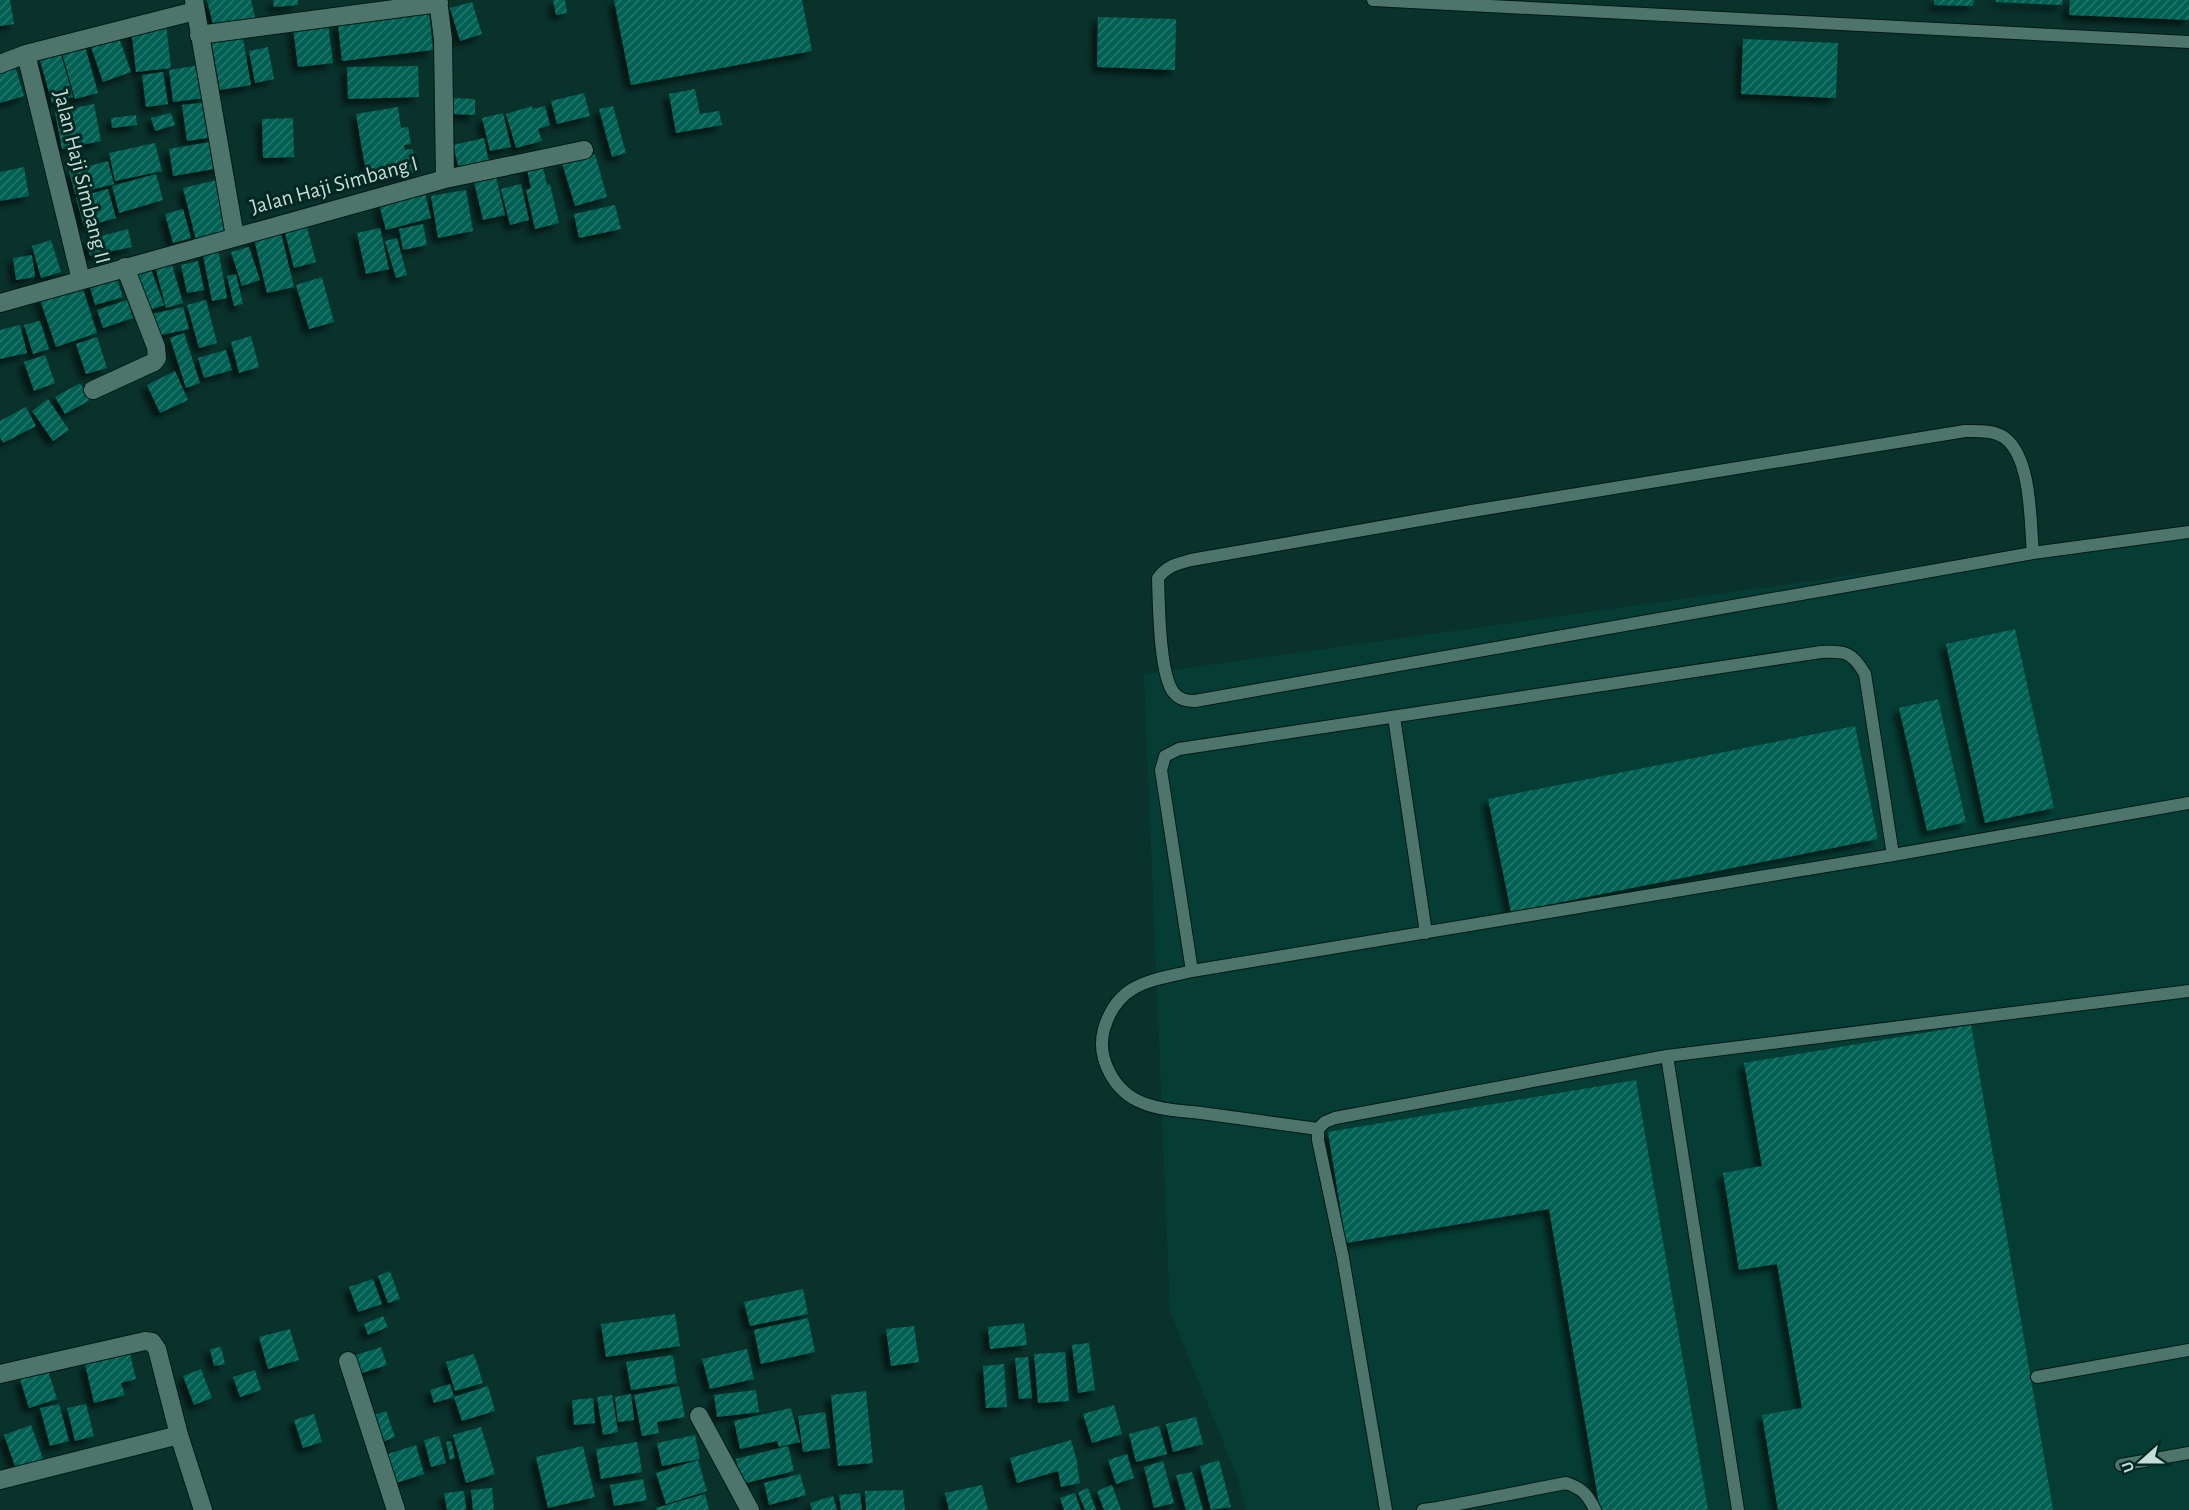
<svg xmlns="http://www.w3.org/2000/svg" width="2189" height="1510" viewBox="0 0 2189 1510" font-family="'Alegreya Sans',sans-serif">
<defs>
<pattern id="building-hatch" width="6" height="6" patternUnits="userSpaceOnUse" patternTransform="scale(1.5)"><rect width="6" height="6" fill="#006153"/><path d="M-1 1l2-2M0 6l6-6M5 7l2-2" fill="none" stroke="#24776b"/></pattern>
<filter id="shadow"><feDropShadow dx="-5.5" dy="5.5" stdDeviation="3" flood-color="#0009"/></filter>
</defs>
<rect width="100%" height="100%" fill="#09322b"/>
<path fill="#053d34" d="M 2189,528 L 2189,1510 L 1246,1510 L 1238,1479 L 1170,1311 L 1144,674 Z"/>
<path fill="url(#building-hatch)" filter="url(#shadow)" d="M 0,0 L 10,0 L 14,24 L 0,26 Z
M 207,0 L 251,0 L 255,18 L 214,28 Z
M 273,0 L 298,0 L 298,5 L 274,7 Z
M 553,0 L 565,0 L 567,13 L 556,15 Z
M 614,0 L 802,0 L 812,51 L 631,85 Z
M 1934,0 L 1974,0 L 1973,6 L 1934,5 Z
M 1996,0 L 2063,0 L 2062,5 L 1996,2 Z
M 2070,0 L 2189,0 L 2189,20 L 2069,15 Z
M 472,2 L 482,34 L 460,41 L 450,8 Z
M 429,13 L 433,50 L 342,61 L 338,24 Z
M 1098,17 L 1176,19 L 1175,70 L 1097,67 Z
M 166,24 L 171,68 L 136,72 L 131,28 Z
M 328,24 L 333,63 L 298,67 L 293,28 Z
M 242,33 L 251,85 L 220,90 L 211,39 Z
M 118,35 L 131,72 L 103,82 L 90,44 Z
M 1743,39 L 1838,43 L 1836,98 L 1741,94 Z
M 84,43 L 98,93 L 75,99 L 61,49 Z
M 268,47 L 274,79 L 255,83 L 249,51 Z
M 60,51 L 73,97 L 52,103 L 39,57 Z
M 200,65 L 204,98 L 173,102 L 169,70 Z
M 15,66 L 24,96 L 0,103 L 0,70 Z
M 418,66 L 419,97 L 348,99 L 347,67 Z
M 163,72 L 168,104 L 146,107 L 142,75 Z
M 695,89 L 700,114 L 719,111 L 722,125 L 676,133 L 669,94 Z
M 584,93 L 590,116 L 557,124 L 551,101 Z
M 453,98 L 475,99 L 475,115 L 453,114 Z
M 209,102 L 214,137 L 187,141 L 182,105 Z
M 94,104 L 101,141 L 62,149 L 55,112 Z
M 532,106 L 532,109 L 545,106 L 550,125 L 538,129 L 542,141 L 516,148 L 506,114 Z
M 613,106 L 626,153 L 612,157 L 599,109 Z
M 398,107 L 401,128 L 408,127 L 411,144 L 404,145 L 405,150 L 413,149 L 417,172 L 367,179 L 356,114 Z
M 171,113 L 175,125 L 155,131 L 151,118 Z
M 503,113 L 511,147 L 490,151 L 482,118 Z
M 136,115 L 137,125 L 112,128 L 111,118 Z
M 293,118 L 294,157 L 263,158 L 262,119 Z
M 484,138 L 489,162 L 459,169 L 453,145 Z
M 216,141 L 220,168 L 173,176 L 169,149 Z
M 155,143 L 162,171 L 115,181 L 109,153 Z
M 595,154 L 607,197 L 575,206 L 562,163 Z
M 108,161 L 114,184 L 75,194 L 69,171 Z
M 542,162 L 547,185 L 550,184 L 559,223 L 535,229 L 526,190 L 531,188 L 526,165 Z
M 24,167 L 29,196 L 0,201 L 0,172 Z
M 156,174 L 163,200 L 119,213 L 112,186 Z
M 496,177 L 505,215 L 483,220 L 474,182 Z
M 217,180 L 230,235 L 197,244 L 183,188 Z
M 521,184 L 529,220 L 510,225 L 501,189 Z
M 108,189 L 116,218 L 84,227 L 76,198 Z
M 466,190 L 473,231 L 438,238 L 431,196 Z
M 425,193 L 431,218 L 386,230 L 379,204 Z
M 615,205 L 621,229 L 579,238 L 574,214 Z
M 183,209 L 191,238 L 173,243 L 165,214 Z
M 305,219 L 316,262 L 294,268 L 283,225 Z
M 423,224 L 427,245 L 403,250 L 399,229 Z
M 380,228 L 389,269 L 366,274 L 357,233 Z
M 128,229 L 132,247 L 90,256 L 86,240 Z
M 280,229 L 294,287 L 267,293 L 253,235 Z
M 397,238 L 407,275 L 396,278 L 385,241 Z
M 51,240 L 61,272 L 41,278 L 32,246 Z
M 249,247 L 260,280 L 242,286 L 231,252 Z
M 218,249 L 227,298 L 212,301 L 202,251 Z
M 32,255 L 35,277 L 16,280 L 13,258 Z
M 170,258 L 183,303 L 166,308 L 154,262 Z
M 198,261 L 204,290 L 187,293 L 181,265 Z
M 151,269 L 164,305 L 145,312 L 132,276 Z
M 115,273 L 123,297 L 95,305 L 88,281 Z
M 236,274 L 243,304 L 234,306 L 227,276 Z
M 322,277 L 334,322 L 309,329 L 296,285 Z
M 81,283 L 97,333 L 56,347 L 39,297 Z
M 127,300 L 133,318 L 103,328 L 97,310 Z
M 206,300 L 217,343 L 199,348 L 187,305 Z
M 183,307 L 189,329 L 157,336 L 152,314 Z
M 40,321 L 49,349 L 33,354 L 24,325 Z
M 20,325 L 27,353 L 0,359 L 0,330 Z
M 184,333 L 200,383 L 186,388 L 170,338 Z
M 251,336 L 259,367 L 239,373 L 231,342 Z
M 97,337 L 107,368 L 86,374 L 76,344 Z
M 226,350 L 232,370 L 204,378 L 198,358 Z
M 45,355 L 55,383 L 34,391 L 24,362 Z
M 175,371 L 188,400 L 160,413 L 147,385 Z
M 80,383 L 90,400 L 65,414 L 55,397 Z
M 48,399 L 69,430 L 53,441 L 32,411 Z
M 26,407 L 36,426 L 3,443 L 0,437 L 0,421 Z
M 2015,629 L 2054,808 L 1985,823 L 1946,644 Z
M 1938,699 L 1966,822 L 1927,831 L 1899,708 Z
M 1855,726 L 1878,839 L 1511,912 L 1488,799 Z
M 1971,1025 L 2053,1510 L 1778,1510 L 1762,1415 L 1802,1408 L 1777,1264 L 1739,1270 L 1723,1173 L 1762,1166 L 1744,1063 Z
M 1636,1080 L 1708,1510 L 1600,1510 L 1549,1209 L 1346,1243 L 1328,1132 Z
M 390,1271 L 400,1299 L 388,1303 L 378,1276 Z
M 373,1279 L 382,1304 L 358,1312 L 349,1287 Z
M 803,1289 L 808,1314 L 750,1326 L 744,1302 Z
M 675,1314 L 680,1346 L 606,1357 L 601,1324 Z
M 383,1316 L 388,1327 L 368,1335 L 364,1324 Z
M 808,1318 L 815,1352 L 761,1364 L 754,1330 Z
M 1024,1323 L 1027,1345 L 990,1349 L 988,1327 Z
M 914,1326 L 919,1362 L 891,1366 L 886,1329 Z
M 290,1329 L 299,1360 L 268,1369 L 259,1337 Z
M 1089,1343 L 1095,1390 L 1078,1393 L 1072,1345 Z
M 221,1347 L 225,1364 L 214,1366 L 210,1349 Z
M 381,1347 L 387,1365 L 359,1374 L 353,1356 Z
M 747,1349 L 754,1379 L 710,1389 L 702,1359 Z
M 1065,1352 L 1069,1401 L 1038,1403 L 1034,1354 Z
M 130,1354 L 136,1379 L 121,1383 L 125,1395 L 94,1403 L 85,1364 Z
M 474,1354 L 483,1383 L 455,1391 L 446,1362 Z
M 673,1355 L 677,1383 L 631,1390 L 626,1362 Z
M 1028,1357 L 1032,1398 L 1019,1399 L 1015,1358 Z
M 1004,1364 L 1007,1407 L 986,1408 L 983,1366 Z
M 201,1369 L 212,1398 L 194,1405 L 183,1376 Z
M 48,1370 L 57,1399 L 29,1408 L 20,1379 Z
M 255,1370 L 261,1390 L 240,1397 L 233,1377 Z
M 450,1384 L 454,1397 L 488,1386 L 495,1411 L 462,1421 L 454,1397 L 434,1403 L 430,1390 Z
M 679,1386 L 685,1417 L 657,1422 L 659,1433 L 642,1436 L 634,1395 Z
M 756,1390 L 759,1412 L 717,1417 L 714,1395 Z
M 866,1391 L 873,1463 L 838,1466 L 831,1395 Z
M 631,1394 L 634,1420 L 618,1422 L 615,1397 Z
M 612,1395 L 618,1432 L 603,1435 L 597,1397 Z
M 593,1398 L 595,1423 L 574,1425 L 572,1400 Z
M 59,1404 L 69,1441 L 50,1446 L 40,1408 Z
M 86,1404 L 94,1436 L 75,1441 L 67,1408 Z
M 1114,1405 L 1122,1434 L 1092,1443 L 1083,1414 Z
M 791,1408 L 800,1442 L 779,1447 L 777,1441 L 740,1449 L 734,1421 Z
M 386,1411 L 395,1437 L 382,1442 L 372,1416 Z
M 825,1412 L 830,1448 L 803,1452 L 798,1416 Z
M 314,1414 L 322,1442 L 303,1448 L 294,1420 Z
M 1196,1417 L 1203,1444 L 1173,1452 L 1166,1424 Z
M 31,1425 L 43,1459 L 16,1469 L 4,1435 Z
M 1159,1426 L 1167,1454 L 1136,1462 L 1129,1434 Z
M 481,1427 L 495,1474 L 466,1483 L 453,1435 Z
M 695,1435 L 700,1459 L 662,1466 L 657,1443 Z
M 439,1436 L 446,1463 L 431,1467 L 424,1440 Z
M 1071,1440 L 1078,1465 L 1077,1466 L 1080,1483 L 1061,1487 L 1058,1471 L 1017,1483 L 1010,1458 Z
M 451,1441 L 455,1458 L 450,1460 L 446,1442 Z
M 637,1442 L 642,1472 L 601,1479 L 596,1449 Z
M 416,1445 L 424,1474 L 396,1483 L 388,1454 Z
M 583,1446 L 595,1497 L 548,1508 L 536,1457 Z
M 788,1446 L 794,1471 L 742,1484 L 736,1459 Z
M 1127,1454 L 1134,1478 L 1116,1484 L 1108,1460 Z
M 698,1460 L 707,1491 L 666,1504 L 656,1473 Z
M 1219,1460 L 1231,1507 L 1211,1510 L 1200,1466 Z
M 1163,1461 L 1174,1503 L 1154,1508 L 1144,1467 Z
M 1192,1472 L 1203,1510 L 1186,1510 L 1176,1475 Z
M 800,1474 L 806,1495 L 769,1505 L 764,1483 Z
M 643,1479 L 647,1500 L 614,1506 L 610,1485 Z
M 982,1485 L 988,1510 L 949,1510 L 945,1493 Z
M 1112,1485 L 1121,1510 L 1104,1510 L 1097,1491 Z
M 492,1488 L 494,1510 L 473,1510 L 471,1490 Z
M 1088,1488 L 1096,1510 L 1085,1510 L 1078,1492 Z
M 903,1490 L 905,1510 L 866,1510 L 865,1491 Z
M 464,1491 L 466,1510 L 447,1510 L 444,1493 Z
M 860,1493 L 862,1510 L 841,1510 L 839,1495 Z
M 1075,1493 L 1081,1510 L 1064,1510 L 1060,1498 Z
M 705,1494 L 709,1510 L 657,1510 L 656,1508 Z
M 833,1496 L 837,1510 L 812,1510 L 810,1503 Z"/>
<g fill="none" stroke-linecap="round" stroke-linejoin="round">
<g stroke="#001914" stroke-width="14">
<path id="lane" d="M 1373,0 L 2189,42
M 2033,553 C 2030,522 2032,459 2005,438 C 1994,430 1978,431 1965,431 L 1472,511 L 1191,560 C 1176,564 1167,566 1158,578 C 1159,603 1159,675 1174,693 C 1180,700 1187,701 1195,701 L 2033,553 L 2189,532
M 1394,717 L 1426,933
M 1192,971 L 1161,770 L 1165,756 L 1179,749 L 1821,652 C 1846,651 1852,652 1865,674 L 1893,855
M 1667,1056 L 1738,1510
M 1318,1129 C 1279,1124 1240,1118 1201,1113 C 1182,1111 1160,1110 1143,1103 C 1114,1092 1096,1058 1104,1029 C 1118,982 1151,981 1192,971 L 1893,855 L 2189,803
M 2037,1377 L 2189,1350
M 2121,1465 L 2189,1453
M 1386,1510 L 1343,1258 L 1318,1140 L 1318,1129 L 1325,1122 L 1335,1118 L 1667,1056 L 2189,991
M 1423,1510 L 1438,1508
M 1438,1510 L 1438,1508 L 1566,1483 C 1582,1488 1588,1495 1595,1510"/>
</g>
<g stroke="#001914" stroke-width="20">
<path id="street" d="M 194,0 L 235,237
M 199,35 L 439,3
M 26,54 L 81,280
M 0,64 L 26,54 L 195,11
M 445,179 L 584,150
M 0,303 L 445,179 L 443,39 L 438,0
M 93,390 L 154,362 L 157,358 L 156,347 L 125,267
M 348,1361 L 396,1510
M 0,1374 L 145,1341 L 152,1342 L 157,1349 L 179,1435 L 203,1510
M 699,1416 L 750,1510
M 0,1480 L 179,1435"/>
</g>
<use href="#lane" stroke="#4e756c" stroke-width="12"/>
<use href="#street" stroke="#4e756c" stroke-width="18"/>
</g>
<g text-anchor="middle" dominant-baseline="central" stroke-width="6" stroke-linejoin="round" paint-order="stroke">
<g font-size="22" fill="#c8dcd7" stroke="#002821">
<text transform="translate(82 177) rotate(76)">Jalan Haji Simbang II</text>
<text transform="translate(334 185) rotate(-15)">Jalan Haji Simbang I</text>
</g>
</g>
<g transform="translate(2141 1462) rotate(249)" stroke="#002821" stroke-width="4.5" paint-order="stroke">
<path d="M0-4.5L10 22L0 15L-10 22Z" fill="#c8dcd7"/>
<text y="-9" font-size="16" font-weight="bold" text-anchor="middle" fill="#c8dcd7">U</text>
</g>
</svg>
